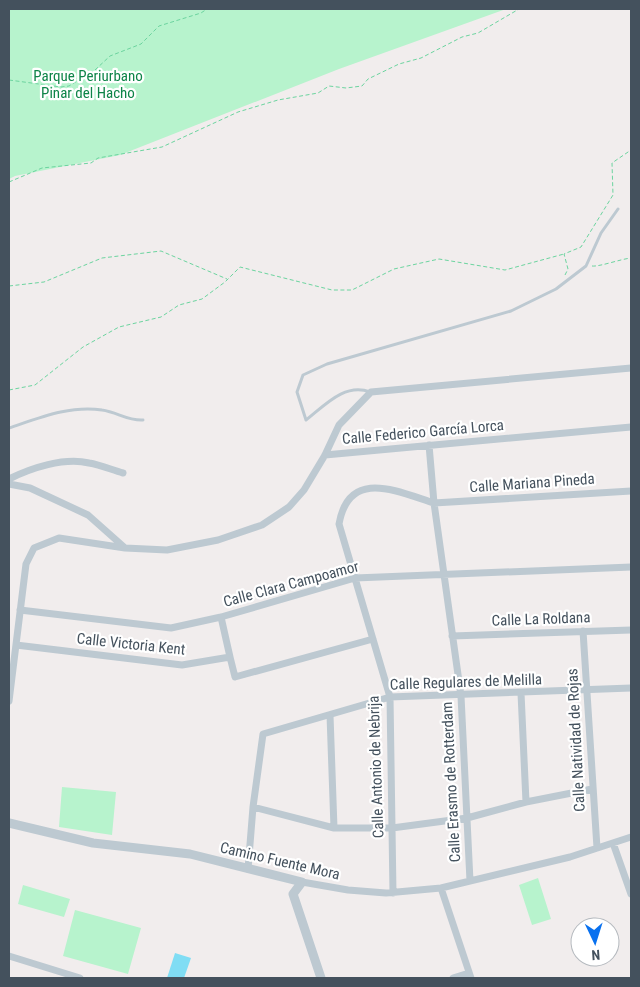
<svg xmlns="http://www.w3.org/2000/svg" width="640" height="987" viewBox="0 0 640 987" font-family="'Roboto Condensed',sans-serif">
<rect width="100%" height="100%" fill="#f1eded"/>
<path fill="#b7f3cd" d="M 9,9 L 506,9 L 339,69 L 120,155 L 15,176 L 9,179 Z
M 62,787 L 116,792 L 112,835 L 59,827 Z
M 538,878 L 551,919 L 532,925 L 519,885 Z
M 23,885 L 70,899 L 64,917 L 18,904 Z
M 75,910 L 141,928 L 128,974 L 63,956 Z"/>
<path fill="#80ddf4" d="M 175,953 L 191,958 L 184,978 L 167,978 Z"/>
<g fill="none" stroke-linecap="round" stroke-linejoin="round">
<path stroke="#6cd49f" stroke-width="1" stroke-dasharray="4 2.5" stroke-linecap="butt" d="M 9,80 L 61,87 L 69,86 L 95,70 L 110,56 L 141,44 L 159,26 L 201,13 L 207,9
M 9,182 L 42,168 L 91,163 L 98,158 L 162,147 L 238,112 L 278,100 L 318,93 L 329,86 L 346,88 L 362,86 L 368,79 L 399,64 L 421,58 L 462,37 L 478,33 L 519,9
M 592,266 C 599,267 621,259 631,258
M 565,275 L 568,269 L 564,254 L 581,247 L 613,195 L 612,163 L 631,150
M 9,286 L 44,282 L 102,258 L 161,251 L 227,279
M 9,390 L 35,385 L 83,347 L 119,327 L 161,317 L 179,305 L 202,299 L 225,282 L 240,267 L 332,290 L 352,290 L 394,269 L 439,259 L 505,270 L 564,254"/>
<path stroke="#bdc9d1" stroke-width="3" d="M 370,392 C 345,382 324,406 306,420 L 297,392 L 303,375 L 327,364 L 511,311 L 556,289 L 586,266 L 601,233 L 618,209
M 9,428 C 39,418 70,405 102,410 C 117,412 128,421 143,420"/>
<path stroke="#bdc9d1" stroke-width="7" d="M 325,455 L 631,427
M 9,479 C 31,468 64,457 89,463 C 101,465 112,470 123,473
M 9,484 L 30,488 L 88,515 L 124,547
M 20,610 L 171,628 L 221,617 L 355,578 L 631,567
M 221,617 L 230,657
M 583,631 L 597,848
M 452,636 L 631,630
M 16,645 L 182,665 L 230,657 L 235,677 L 373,639
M 521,693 L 526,802
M 9,701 L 26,564 L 34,548 L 59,538 L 125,548 L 167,550 L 218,540 L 262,525 L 289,507 L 304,490 L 325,455 L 339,425 L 371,392 L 631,368
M 330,715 L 334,828
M 253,807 L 334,828 L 392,828 L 467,818 L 526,802 L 592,789
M 613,843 L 631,894
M 248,869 L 253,807 L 263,734 L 390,697 L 631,688
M 470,881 L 461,696 L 434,503 L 631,491
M 302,882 L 348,890 L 386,893 L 441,888 L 570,857 L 631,837
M 441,888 L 471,978
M 393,893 L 390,697 L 339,524 C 349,468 396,491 434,503 L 429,445
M 9,956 L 80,978
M 453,978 L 469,973"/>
<path stroke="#bdc9d1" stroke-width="9" d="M 9,823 L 93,843 L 190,854 L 302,882 L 293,894 L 321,978"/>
</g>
<g text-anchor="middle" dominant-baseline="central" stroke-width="4.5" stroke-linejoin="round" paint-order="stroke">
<g font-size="15" fill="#0e8448" stroke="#fff">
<text x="88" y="76">Parque Periurbano<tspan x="88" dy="17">Pinar del Hacho</tspan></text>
</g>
<g font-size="15" fill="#44515d" stroke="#fff">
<text transform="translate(423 432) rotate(-5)">Calle Federico García Lorca</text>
<text transform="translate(532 483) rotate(-4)">Calle Mariana Pineda</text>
<text transform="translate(291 584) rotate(-15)">Calle Clara Campoamor</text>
<text transform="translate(541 619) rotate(-2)">Calle La Roldana</text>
<text transform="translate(131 644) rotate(6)">Calle Victoria Kent</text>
<text transform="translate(466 682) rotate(-2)">Calle Regulares de Melilla</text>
<text transform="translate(576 740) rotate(-93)">Calle Natividad de Rojas</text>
<text transform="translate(376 767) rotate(-92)">Calle Antonio de Nebrija</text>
<text transform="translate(451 782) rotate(-93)">Calle Erasmo de Rotterdam</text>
<text transform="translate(280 861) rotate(13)">Camino Fuente Mora</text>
</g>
</g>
<rect width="640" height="987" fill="none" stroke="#44515d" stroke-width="20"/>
<g transform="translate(595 942) rotate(176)"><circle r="24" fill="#ffffff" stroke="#b4b9be"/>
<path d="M0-4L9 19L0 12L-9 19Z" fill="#0971ef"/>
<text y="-8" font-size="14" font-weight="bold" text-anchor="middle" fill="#44515d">N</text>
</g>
</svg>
